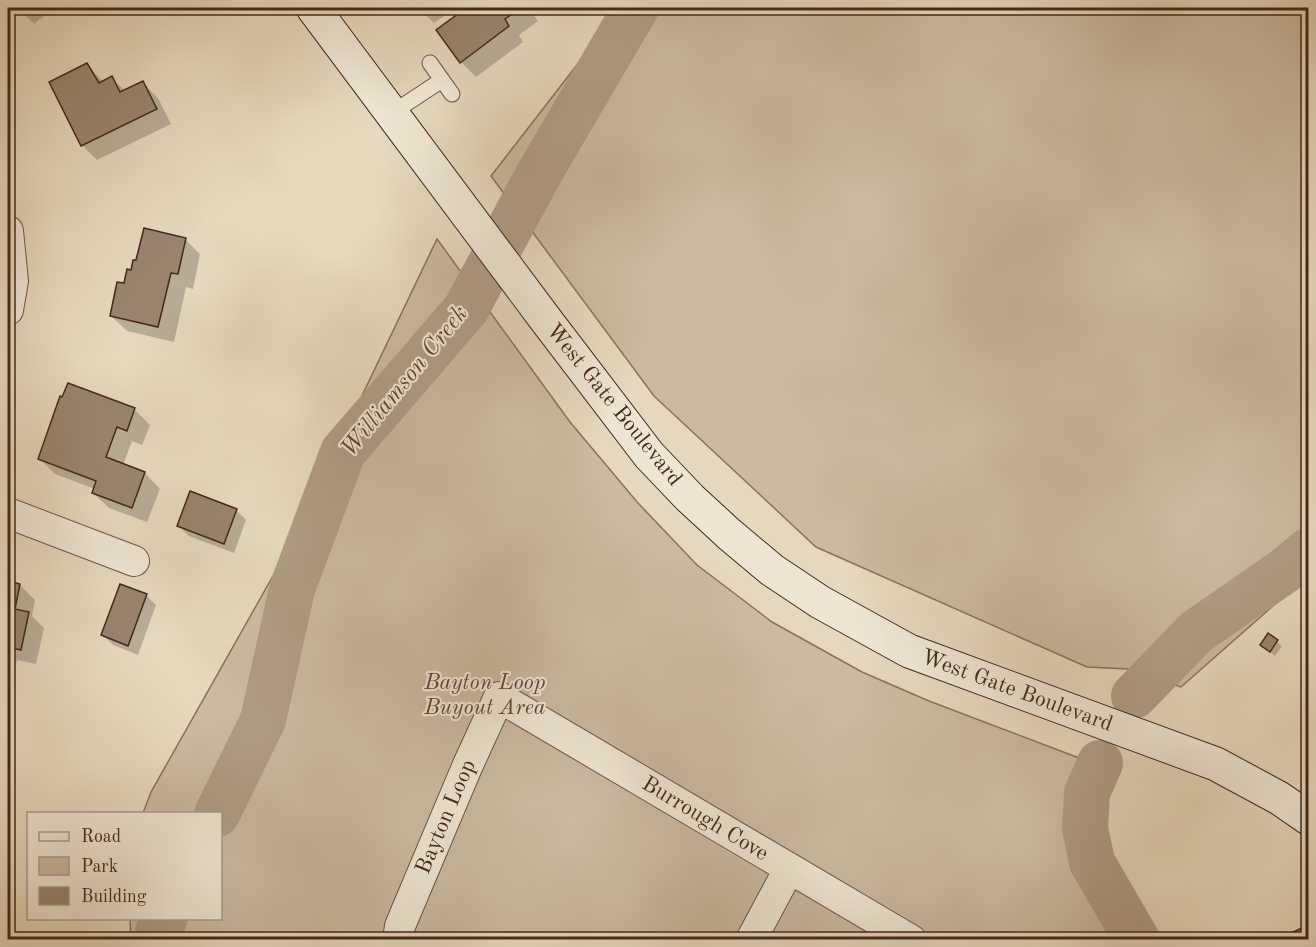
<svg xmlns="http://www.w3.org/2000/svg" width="1316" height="947" viewBox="0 0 1316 947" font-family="'Old Standard TT',serif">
<rect width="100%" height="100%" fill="#e5d8bc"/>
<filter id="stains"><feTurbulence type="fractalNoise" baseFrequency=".00333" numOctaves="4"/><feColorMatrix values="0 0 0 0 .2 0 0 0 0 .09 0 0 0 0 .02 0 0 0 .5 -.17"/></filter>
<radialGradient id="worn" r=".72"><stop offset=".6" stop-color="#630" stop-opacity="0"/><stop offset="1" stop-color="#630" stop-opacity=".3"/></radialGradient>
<path fill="#cabaa1" stroke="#88715e" stroke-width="1.5" d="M 615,8 L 1308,8 L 1308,575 L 1181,687 L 1128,669 L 1087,667 L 816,547 L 654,396 L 491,176 L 604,30 Z
M 437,239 L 570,422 L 638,503 L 697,565 L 772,622 L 862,672 L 929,701 L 1087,761 L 1067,806 L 1079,854 L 1124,939 L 131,940 L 130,919 L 220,918 L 220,814 L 143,813 L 151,792 L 291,544 Z"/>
<path fill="#0003" d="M 18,8 L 54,8 L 34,24 Z
M 418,8 L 456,8 L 434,23 Z
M 468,8 L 528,8 L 538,21 L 519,35 L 523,42 L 476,77 L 461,62 Z
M 87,65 L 103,82 L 112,78 L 125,91 L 143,83 L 158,98 L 171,124 L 97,160 L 82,145 Z
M 185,239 L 200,254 L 193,289 L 186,287 L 174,342 L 127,331 L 111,316 L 132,271 Z
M 69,385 L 135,410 L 150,425 L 142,445 L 132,441 L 123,465 L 145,473 L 160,489 L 147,522 L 109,508 L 93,493 L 95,489 L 55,474 L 40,459 Z
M 236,510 L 246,520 L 234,553 L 189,536 L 178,525 Z
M 8,582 L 20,585 L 35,600 L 32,616 L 44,628 L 36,664 L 17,660 L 9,696 Z
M 146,595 L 156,605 L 138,655 L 113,645 L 103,635 Z
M 1268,635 L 1282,646 L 1275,656 L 1262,645 Z"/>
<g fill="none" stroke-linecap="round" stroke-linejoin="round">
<path stroke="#af9c85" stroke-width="46" d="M 1134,696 L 1196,632 L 1284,571 L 1308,551
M 1100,763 L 1087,793 L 1085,828 L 1092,862 L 1137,940
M 217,814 L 263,720 L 292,589 L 343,452 L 466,309 L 540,172 L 636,8
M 159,940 L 158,932 L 165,918"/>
</g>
<path fill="#98846f" stroke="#45281b" stroke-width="1.5" d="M 466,8 L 521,8 L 505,19 L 509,26 L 460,63 L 436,30 Z
M 87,63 L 99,83 L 112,76 L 120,92 L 143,81 L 157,109 L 81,146 L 49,82 Z
M 144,228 L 186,238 L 178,274 L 171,273 L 158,327 L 110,316 L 117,282 L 124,283 L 127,269 L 131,270 L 133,260 L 136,260 Z
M 68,383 L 135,408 L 127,431 L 117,427 L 106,457 L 145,472 L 132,508 L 92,493 L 96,481 L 38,459 L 60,396 L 62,397 Z
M 190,491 L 237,509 L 224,544 L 177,526 Z
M 8,581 L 20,584 L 15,609 L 29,612 L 21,650 L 8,647 Z
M 120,584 L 147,594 L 128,646 L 101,635 Z
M 1268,633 L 1278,640 L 1270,652 L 1260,645 Z
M 1304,927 L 1308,940 L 1275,940 Z"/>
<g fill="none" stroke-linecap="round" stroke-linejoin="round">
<g stroke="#6d5443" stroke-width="17">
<path id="service" d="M 442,80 L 452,94
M 392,113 L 442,80 L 430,63"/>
</g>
<g stroke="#6d5443" stroke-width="32">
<path id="minor" d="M 8,231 L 13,281 L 8,310
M 8,513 L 134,561
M 398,940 L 400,926 L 467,767 L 499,697 L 911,940
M 751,940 L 789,869"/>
</g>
<g stroke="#45281b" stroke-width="35">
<path id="secondary" d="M 313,8 L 546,320 L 649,455 L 690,498 L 729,534 L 772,570 L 820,602 L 909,651 L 1216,764 L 1279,798 L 1308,818"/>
</g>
<use href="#service" stroke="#eee6d3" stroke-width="15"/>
<use href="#minor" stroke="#eee6d3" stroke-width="30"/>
<use href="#secondary" stroke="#eee6d3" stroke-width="33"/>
</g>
<g text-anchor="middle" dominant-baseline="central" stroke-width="4.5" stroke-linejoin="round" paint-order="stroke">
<g font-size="22" fill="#45281b" stroke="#eee6d3">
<text transform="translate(614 405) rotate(51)">West Gate Boulevard</text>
<text transform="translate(1017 691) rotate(20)">West Gate Boulevard</text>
<text transform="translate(446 817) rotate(-67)">Bayton Loop</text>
<text transform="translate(705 819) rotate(31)">Burrough Cove</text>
</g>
<g font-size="22" font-style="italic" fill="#604536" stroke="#eee6d3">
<text x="485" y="683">Bayton Loop<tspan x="485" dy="25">Buyout Area</tspan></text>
</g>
<g font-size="24" font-style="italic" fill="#604536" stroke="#eee6d3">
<text transform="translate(405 382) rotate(-51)">Williamson Creek</text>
</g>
</g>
<rect width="1316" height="947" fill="none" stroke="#e5d8bc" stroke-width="30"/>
<rect x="9" y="9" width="1298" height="929" fill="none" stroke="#45281b" stroke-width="3"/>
<rect x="15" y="15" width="1286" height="917" fill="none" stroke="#45281b" stroke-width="1.5"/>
<rect x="27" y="812" width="195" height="108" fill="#eee6d3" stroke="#aa9a89" stroke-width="1.5"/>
<rect x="39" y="832" width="30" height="9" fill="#eee6d3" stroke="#aa9a89" stroke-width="1.5"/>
<text x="81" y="842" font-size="18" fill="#45281b">Road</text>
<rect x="39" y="857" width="30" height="18" fill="#cabaa1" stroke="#aa9a89" stroke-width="1.5"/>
<text x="81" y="872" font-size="18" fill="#45281b">Park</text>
<rect x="39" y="887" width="30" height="18" fill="#98846f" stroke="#aa9a89" stroke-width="1.5"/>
<text x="81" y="902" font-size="18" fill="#45281b">Building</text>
<rect width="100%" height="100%" filter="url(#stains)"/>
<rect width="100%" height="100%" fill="url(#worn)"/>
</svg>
